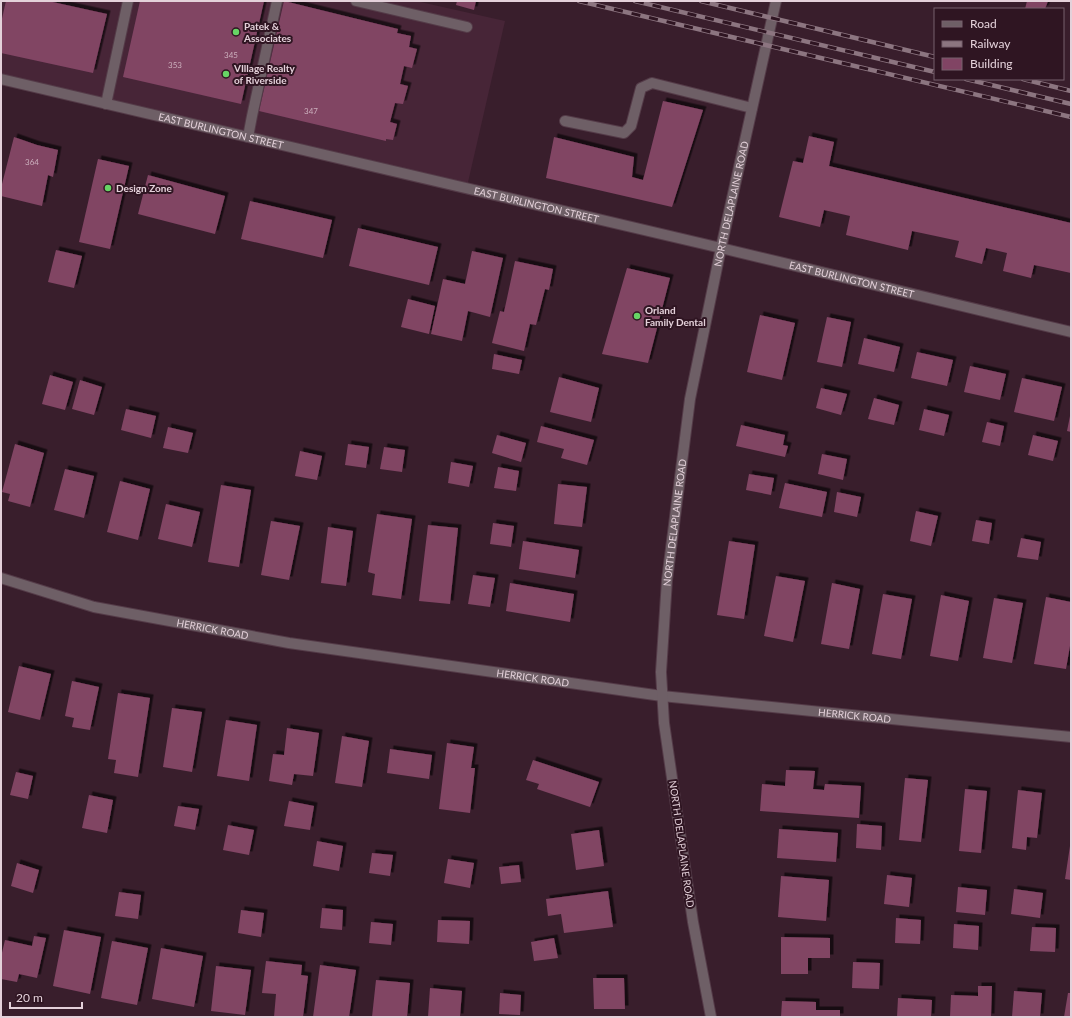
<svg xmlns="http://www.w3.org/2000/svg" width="1072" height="1018" viewBox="0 0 1072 1018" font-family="Lato,sans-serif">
<defs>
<filter id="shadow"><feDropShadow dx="3.5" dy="-3.5" stdDeviation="0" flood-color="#0009"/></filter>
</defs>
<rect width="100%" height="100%" fill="#391e2c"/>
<path fill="#472537" d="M 1,1 L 416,1 L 505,21 L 466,191 L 1,81 Z"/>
<path fill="#814464" filter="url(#shadow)" d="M 6,1 L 48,1 L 107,14 L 93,73 L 1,53 L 1,23 Z
M 140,1 L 264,1 L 241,104 L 123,77 Z
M 284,1 L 398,29 L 397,33 L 411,36 L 409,47 L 417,49 L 412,68 L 404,66 L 400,84 L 408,86 L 403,104 L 395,103 L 390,122 L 397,124 L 393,140 L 386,139 L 386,141 L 259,111 Z
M 457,1 L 476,1 L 474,10 L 456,5 Z
M 1027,1 L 1048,1 L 1045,9 L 1025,9 Z
M 663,101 L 703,110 L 672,207 L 546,178 L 554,137 L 634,157 L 632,177 L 643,180 Z
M 809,136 L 834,142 L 829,166 L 1071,223 L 1071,273 L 1034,265 L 1031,278 L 1003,271 L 1007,253 L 986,248 L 982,264 L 955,257 L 959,241 L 912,231 L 908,250 L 846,235 L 850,216 L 824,210 L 820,227 L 779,217 L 793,161 L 803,163 Z
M 14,137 L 37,145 L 58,150 L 53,177 L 48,175 L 42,206 L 1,196 L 1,188 Z
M 98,159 L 129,166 L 110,249 L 79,242 Z
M 148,175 L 225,196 L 215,234 L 138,214 Z
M 250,201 L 332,220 L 323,258 L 241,239 Z
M 358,228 L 438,247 L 429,285 L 349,266 Z
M 56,250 L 82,256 L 74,288 L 48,282 Z
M 472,251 L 503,258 L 490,317 L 468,311 L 462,341 L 431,334 L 443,279 L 465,284 Z
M 515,261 L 553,269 L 549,290 L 545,289 L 536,325 L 530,324 L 524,351 L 492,343 L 500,311 L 504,312 Z
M 627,268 L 670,278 L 648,363 L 602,354 Z
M 408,299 L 435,306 L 429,334 L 401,327 Z
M 760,315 L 795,323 L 782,380 L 747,372 Z
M 827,317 L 851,322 L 842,367 L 817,362 Z
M 864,338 L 900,347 L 894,372 L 858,364 Z
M 917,352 L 953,360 L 947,386 L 911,378 Z
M 494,354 L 522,360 L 519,374 L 492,369 Z
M 970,366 L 1006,374 L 1000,400 L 964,392 Z
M 50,375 L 73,382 L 65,410 L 42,404 Z
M 559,377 L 599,388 L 591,422 L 550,412 Z
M 1022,378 L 1062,387 L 1054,421 L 1014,412 Z
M 80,380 L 102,387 L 94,415 L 72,409 Z
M 821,388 L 847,394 L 841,415 L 816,408 Z
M 874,398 L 899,405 L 894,425 L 868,419 Z
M 126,409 L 156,416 L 151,438 L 121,430 Z
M 924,409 L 949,415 L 944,436 L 919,430 Z
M 1070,416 L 1071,416 L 1071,432 L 1067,431 Z
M 987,422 L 1004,426 L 1000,446 L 982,442 Z
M 741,425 L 785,435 L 783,445 L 788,446 L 785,457 L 736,446 Z
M 541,426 L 594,440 L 587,465 L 561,458 L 564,449 L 537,442 Z
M 168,427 L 193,433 L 188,453 L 163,448 Z
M 497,435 L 526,443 L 521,462 L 492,453 Z
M 1033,435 L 1058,441 L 1053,461 L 1028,455 Z
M 15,444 L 44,453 L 30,507 L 8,501 L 10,494 L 2,492 Z
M 348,444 L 369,447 L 366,468 L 345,465 Z
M 384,447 L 405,450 L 402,472 L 380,469 Z
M 300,451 L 322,456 L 317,480 L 295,476 Z
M 822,454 L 847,459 L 843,480 L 818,474 Z
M 451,462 L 473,466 L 469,487 L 448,483 Z
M 498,467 L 519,471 L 516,491 L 494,488 Z
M 65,469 L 94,476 L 84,518 L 54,510 Z
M 749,474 L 774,478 L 771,495 L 746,490 Z
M 120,481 L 150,489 L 138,540 L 107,532 Z
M 785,483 L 827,492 L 822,517 L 779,508 Z
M 558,484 L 587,487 L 582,527 L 554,524 Z
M 221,485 L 251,490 L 239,567 L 208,562 Z
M 837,492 L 861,497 L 857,517 L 834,512 Z
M 166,504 L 200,512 L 192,547 L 158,539 Z
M 916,511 L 938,516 L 931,546 L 910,541 Z
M 377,514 L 412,519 L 401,599 L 372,595 L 375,574 L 368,572 Z
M 976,520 L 992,523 L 989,544 L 972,541 Z
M 271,521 L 300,526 L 289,580 L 261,575 Z
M 493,523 L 514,526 L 511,547 L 490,544 Z
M 428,525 L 458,528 L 450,604 L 419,601 Z
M 328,527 L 353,531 L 346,586 L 321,583 Z
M 1021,538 L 1041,542 L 1038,560 L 1017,557 Z
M 523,541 L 579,550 L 575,578 L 519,569 Z
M 729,541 L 755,545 L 744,619 L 717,615 Z
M 473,575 L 495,578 L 490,607 L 468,604 Z
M 776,576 L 805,581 L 793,642 L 764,636 Z
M 510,583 L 574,594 L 570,622 L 506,611 Z
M 832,583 L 860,589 L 849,649 L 821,644 Z
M 883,594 L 912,599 L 901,659 L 872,654 Z
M 941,595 L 969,601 L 958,661 L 930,656 Z
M 1046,597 L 1071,602 L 1071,640 L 1066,669 L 1034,664 Z
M 994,598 L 1023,603 L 1012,663 L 983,658 Z
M 19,666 L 51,674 L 40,720 L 8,712 Z
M 72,681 L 99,687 L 90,730 L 72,727 L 74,718 L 65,716 Z
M 118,693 L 150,698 L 138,777 L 114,773 L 116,760 L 108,759 Z
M 172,708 L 202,712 L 192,772 L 163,767 Z
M 226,720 L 257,725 L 249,781 L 217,776 Z
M 287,728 L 319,733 L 313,776 L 294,774 L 292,785 L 269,781 L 273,754 L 284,755 Z
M 342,736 L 369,741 L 362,787 L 335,783 Z
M 447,743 L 474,747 L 471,768 L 475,768 L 470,813 L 439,809 Z
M 390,749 L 432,755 L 429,779 L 387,773 Z
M 533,760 L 599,782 L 590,807 L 537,789 L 539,784 L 526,780 Z
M 786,770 L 815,771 L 813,789 L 824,790 L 825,784 L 861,786 L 859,818 L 760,811 L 762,784 L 785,786 Z
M 16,772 L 33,776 L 28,799 L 10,795 Z
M 905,778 L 928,780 L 921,842 L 899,840 Z
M 965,789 L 987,791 L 981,853 L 959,851 Z
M 1018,790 L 1042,793 L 1037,838 L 1027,837 L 1026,850 L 1012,848 Z
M 89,795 L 113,800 L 107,833 L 82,828 Z
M 289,801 L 314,806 L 310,830 L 284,826 Z
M 178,806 L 199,809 L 195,830 L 174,826 Z
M 857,824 L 882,826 L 881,850 L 856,848 Z
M 228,825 L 254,830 L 249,855 L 223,850 Z
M 779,829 L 838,833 L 836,862 L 777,858 Z
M 599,830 L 604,866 L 576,870 L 571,834 Z
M 317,841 L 343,846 L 339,871 L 313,866 Z
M 1070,846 L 1071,846 L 1071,880 L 1065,879 Z
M 372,853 L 393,855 L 390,876 L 369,873 Z
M 448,859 L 474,863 L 470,888 L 444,883 Z
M 17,863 L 39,870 L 33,893 L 11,886 Z
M 519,865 L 521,882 L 501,884 L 499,867 Z
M 887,875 L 912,878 L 909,907 L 884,904 Z
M 781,876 L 829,880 L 826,921 L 778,917 Z
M 958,887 L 987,890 L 985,915 L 956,912 Z
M 1014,889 L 1043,893 L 1040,918 L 1011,914 Z
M 608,891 L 613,927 L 564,933 L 561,914 L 548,916 L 546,899 Z
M 119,892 L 141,895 L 138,919 L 115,916 Z
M 322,908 L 343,910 L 342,930 L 320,928 Z
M 241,910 L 264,913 L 261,937 L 238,933 Z
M 896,918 L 921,920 L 920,944 L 895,943 Z
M 438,920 L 470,921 L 469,944 L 437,942 Z
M 371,922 L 393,924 L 391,945 L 369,943 Z
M 954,924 L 979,926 L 978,950 L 953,948 Z
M 1032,927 L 1056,928 L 1055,952 L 1030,951 Z
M 64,930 L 101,937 L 90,994 L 53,986 Z
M 34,936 L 46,938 L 37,978 L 19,974 L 17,982 L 1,979 L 1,957 L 5,940 L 32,946 Z
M 781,937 L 830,938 L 830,958 L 808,958 L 808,974 L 781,974 Z
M 554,938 L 558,958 L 534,961 L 531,942 Z
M 112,941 L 148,948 L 137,1005 L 101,998 Z
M 161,948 L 203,956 L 194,1007 L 152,999 Z
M 266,961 L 302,965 L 301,975 L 308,976 L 303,1017 L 274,1017 L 276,994 L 262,993 Z
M 853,962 L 880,963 L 879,989 L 852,988 Z
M 320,965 L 356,970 L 349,1017 L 313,1017 Z
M 216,966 L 251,970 L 245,1015 L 211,1011 Z
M 593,978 L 624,978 L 625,1009 L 594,1009 Z
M 376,980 L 410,983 L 407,1017 L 372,1017 Z
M 978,986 L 992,986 L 991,1017 L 950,1017 L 951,995 L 978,996 Z
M 430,988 L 462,991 L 460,1017 L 428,1017 Z
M 1014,991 L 1042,993 L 1040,1017 L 1012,1017 Z
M 500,993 L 521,995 L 520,1015 L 499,1014 Z
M 1068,993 L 1071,993 L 1071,1017 L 1064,1017 Z
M 898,998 L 932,1000 L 931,1017 L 897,1017 Z
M 782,1001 L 816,1002 L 816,1010 L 840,1010 L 840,1017 L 781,1017 Z"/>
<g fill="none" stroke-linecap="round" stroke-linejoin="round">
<g stroke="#543b48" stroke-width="12">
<path id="service" d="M 356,1 L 467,27
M 106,104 L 128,1
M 565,121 L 624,133 L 631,126 L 641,88 L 652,83 L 752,108
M 248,137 L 252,116 L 277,1"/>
</g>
<g stroke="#543b48" stroke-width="12">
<g id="minor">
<path id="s1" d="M 1,79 L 721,248 L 1071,332"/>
<path id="s2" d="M 1,578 L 94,607 L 289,643 L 662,696 L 1071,737"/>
<path id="s3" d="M 711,1017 L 693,922 L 664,723 L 661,672 L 667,580 L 690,399 L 721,248 L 776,1"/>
</g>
</g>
<use href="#service" stroke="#6e5f66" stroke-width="10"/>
<use href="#minor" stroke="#6e5f66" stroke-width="10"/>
<g stroke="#8c7580" stroke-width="4.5">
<path id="rail" d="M 579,1 L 1071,117
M 635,1 L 935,72
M 701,1 L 935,57
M 966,79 L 1071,104
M 1023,79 L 1071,91"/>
</g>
<use href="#rail" stroke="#2f1522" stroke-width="3" stroke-dasharray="9" stroke-linecap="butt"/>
</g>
<g fill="#67d465" stroke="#2f1522" stroke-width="1.5">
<circle cx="236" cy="32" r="4"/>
<circle cx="226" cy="74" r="4"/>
<circle cx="108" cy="188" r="4"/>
<circle cx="637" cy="316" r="4"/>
</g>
<g text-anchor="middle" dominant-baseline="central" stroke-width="4" stroke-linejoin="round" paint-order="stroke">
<g font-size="8" fill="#cbaebc">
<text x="231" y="55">345</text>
<text x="175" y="65">353</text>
<text x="311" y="111">347</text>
<text x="32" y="162">364</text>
</g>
<g font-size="10" font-weight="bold" fill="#e4d1da" stroke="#2f1522" text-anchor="start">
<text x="244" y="26">Patek &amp;<tspan x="244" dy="12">Associates</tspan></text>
<text x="234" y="68">VIllage Realty<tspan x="234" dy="12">of Riverside</tspan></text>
<text x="116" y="188">Design Zone</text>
<text x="645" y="310">Orland<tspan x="645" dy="12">Family Dental</tspan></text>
</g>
<g font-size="10" fill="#e4d1da" stroke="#2f1522">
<text stroke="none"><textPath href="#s1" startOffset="226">EAST BURLINGTON STREET</textPath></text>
<text stroke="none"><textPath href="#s1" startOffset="550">EAST BURLINGTON STREET</textPath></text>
<text stroke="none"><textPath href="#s3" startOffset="823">NORTH DELAPLAINE ROAD</textPath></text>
<text stroke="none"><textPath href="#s1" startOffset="874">EAST BURLINGTON STREET</textPath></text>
<text stroke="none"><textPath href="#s3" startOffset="499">NORTH DELAPLAINE ROAD</textPath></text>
<text stroke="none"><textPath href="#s2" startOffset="218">HERRICK ROAD</textPath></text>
<text stroke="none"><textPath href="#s2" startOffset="542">HERRICK ROAD</textPath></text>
<text stroke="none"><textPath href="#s2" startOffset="866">HERRICK ROAD</textPath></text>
<text transform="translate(682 844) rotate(82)">NORTH DELAPLAINE ROAD</text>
</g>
</g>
<rect width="1072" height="1018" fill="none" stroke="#e4d1da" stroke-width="4"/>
<rect x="934" y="8" width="130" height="72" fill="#2f1522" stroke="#77606c"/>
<rect x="942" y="21" width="20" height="6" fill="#6e5f66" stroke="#77606c"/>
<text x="970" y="28" font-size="12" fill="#e4d1da">Road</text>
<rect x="942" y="41" width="20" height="6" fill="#8c7580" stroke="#77606c"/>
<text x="970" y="48" font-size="12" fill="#e4d1da">Railway</text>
<rect x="942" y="58" width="20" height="12" fill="#814464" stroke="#77606c"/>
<text x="970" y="68" font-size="12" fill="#e4d1da">Building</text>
<path d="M10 1002v6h72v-6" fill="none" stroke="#e4d1da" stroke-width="2"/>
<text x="16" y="1002" font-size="12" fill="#e4d1da" stroke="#2f1522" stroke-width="3" paint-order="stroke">20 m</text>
</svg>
